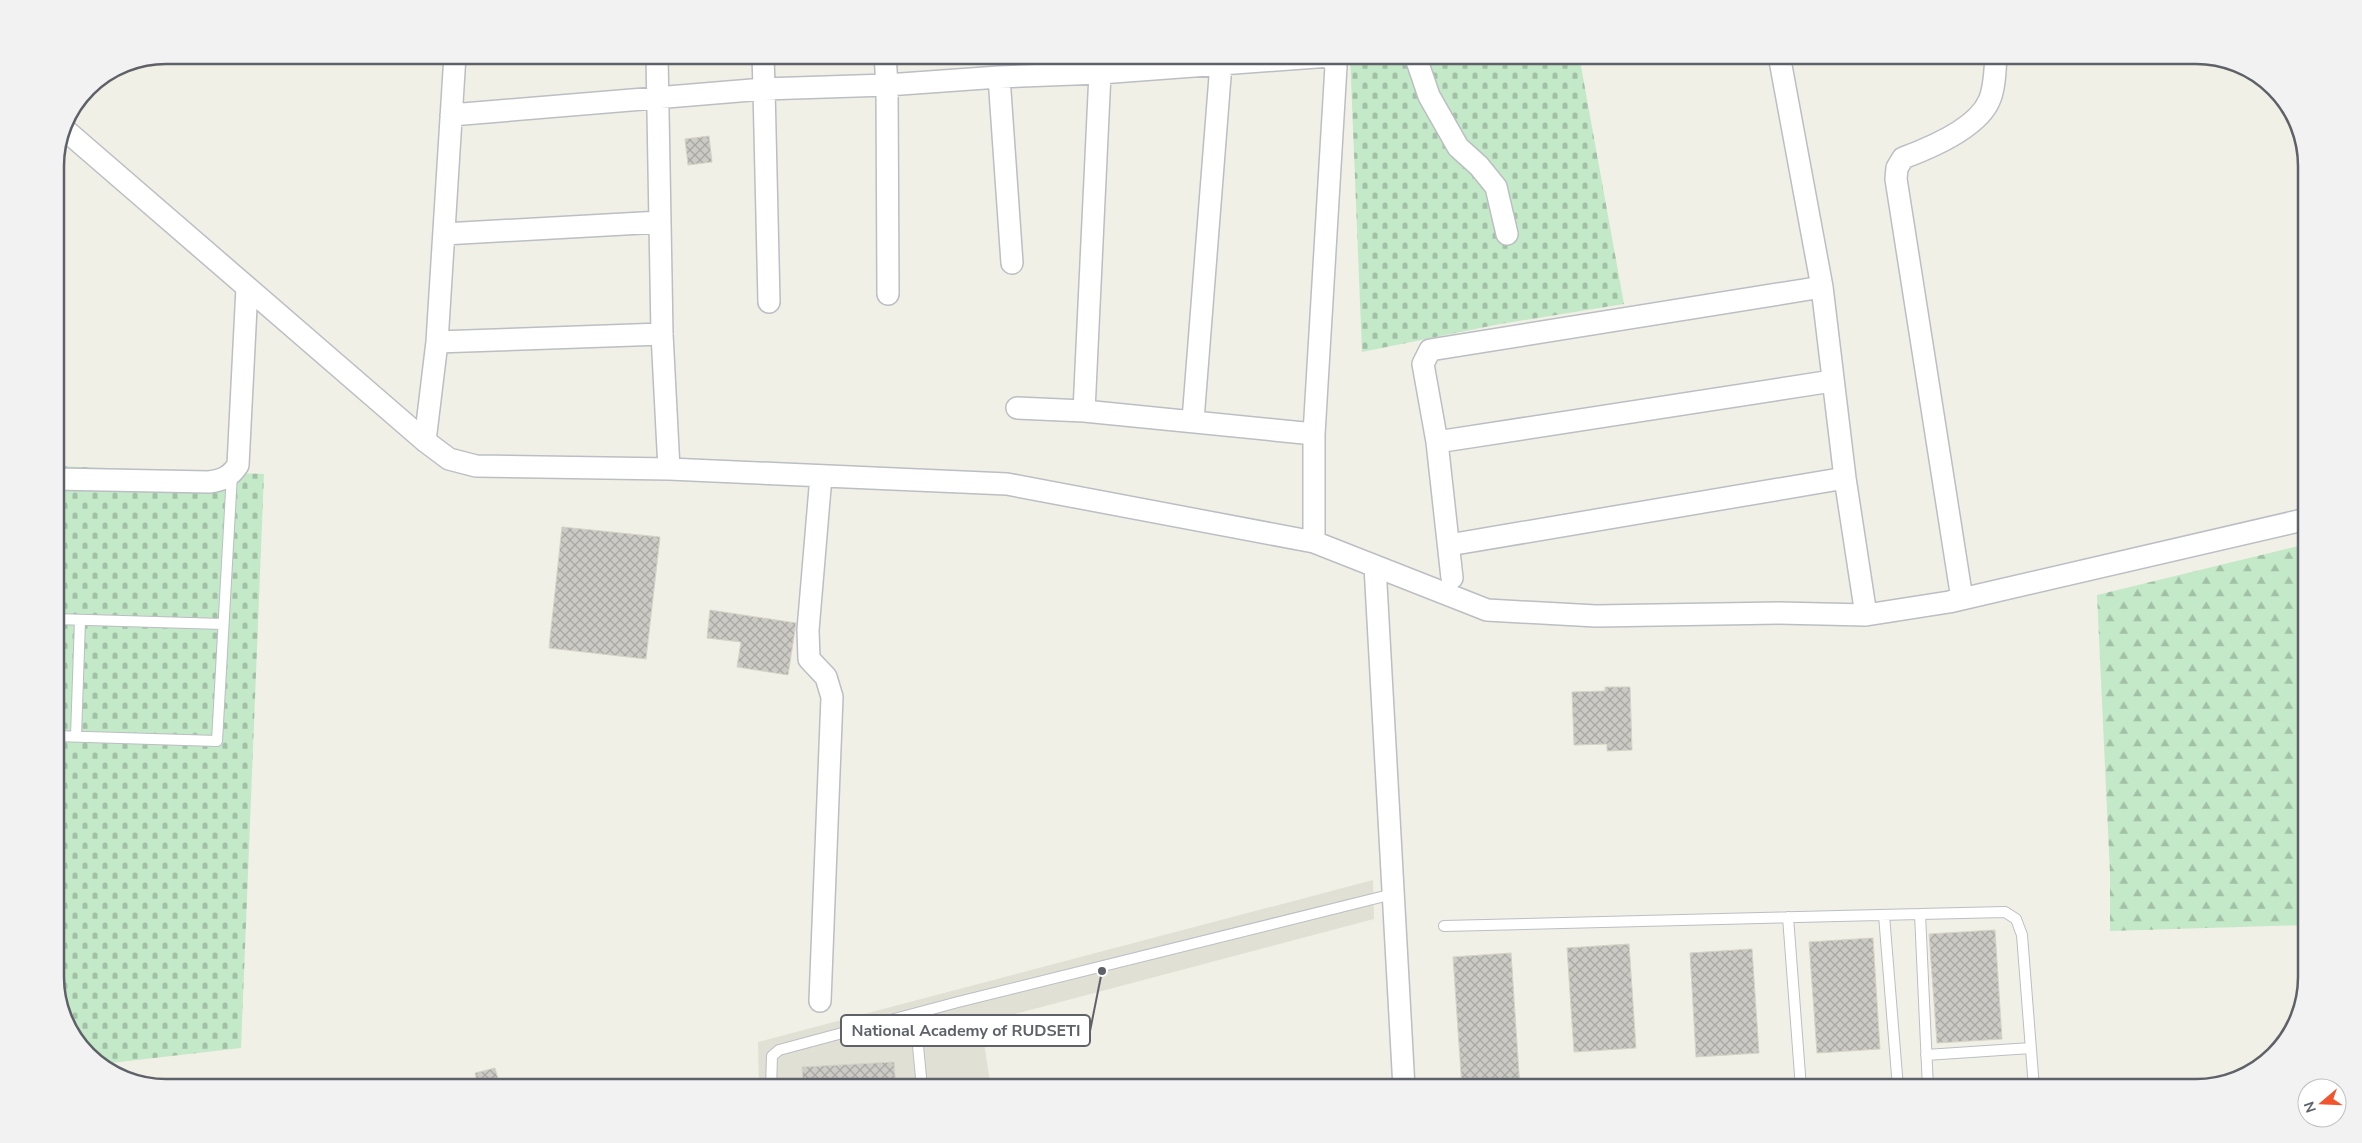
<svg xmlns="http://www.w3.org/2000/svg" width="2362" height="1143" viewBox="0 0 2362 1143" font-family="'Nunito Sans',sans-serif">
<defs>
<pattern id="forest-firs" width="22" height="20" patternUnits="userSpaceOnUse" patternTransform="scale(1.25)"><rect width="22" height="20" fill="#c3e9c8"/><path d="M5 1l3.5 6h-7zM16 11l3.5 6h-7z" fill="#a2c0a6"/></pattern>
<pattern id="cemetery-stones" width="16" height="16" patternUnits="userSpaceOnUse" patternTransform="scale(1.25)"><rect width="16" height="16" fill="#c3e9c8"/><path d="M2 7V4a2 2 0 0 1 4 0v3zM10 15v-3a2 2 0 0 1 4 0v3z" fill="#a2c0a6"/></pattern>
<pattern id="building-cross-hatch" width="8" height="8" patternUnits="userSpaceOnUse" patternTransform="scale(1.25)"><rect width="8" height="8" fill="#cccac4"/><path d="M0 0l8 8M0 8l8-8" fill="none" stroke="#a9a7a3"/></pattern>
</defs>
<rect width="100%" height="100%" fill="#f1f0e7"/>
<path fill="#e1e0d5" d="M 1373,880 L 1374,919 L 981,1023 L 991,1088 L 759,1088 L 758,1042 Z"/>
<path fill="url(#forest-firs)" d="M 2307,544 L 2307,925 L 2110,931 L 2110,874 L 2097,595 Z"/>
<path fill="url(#cemetery-stones)" d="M 1350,55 L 1437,55 L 1438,65 L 1479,55 L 1579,55 L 1624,304 L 1500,324 L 1362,352 Z
M 55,466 L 264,474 L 241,1048 L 102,1064 L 74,1039 L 55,985 Z"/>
<path fill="url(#building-cross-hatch)" stroke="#d6d3c5" d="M 709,136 L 712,162 L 688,165 L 685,139 Z
M 562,527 L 660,537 L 646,659 L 549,648 Z
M 710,610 L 796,623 L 788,675 L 737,667 L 741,642 L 707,638 Z
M 1605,687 L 1630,687 L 1632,750 L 1607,751 L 1607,744 L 1574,745 L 1572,692 L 1605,691 Z
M 1995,930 L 2002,1039 L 1937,1043 L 1929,934 Z
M 1873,938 L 1880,1049 L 1817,1053 L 1809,942 Z
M 1629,944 L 1636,1048 L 1574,1052 L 1567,948 Z
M 1752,949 L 1759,1053 L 1696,1057 L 1690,953 Z
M 1511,953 L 1520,1088 L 1462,1088 L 1453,957 Z
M 894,1062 L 896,1088 L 803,1088 L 802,1067 Z
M 495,1068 L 500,1086 L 479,1088 L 475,1073 Z"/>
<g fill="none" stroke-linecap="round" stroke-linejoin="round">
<g stroke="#bbbec3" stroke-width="12">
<path id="lane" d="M 55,619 L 223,624
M 55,736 L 217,741 L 232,474
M 76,736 L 80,620
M 1884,915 L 1898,1088
M 1788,917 L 1801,1088
M 1444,926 L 1920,914
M 915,1014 L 922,1088
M 1926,1055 L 2031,1048
M 771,1088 L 772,1056 L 779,1050 L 958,1002 L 1393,894
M 1928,1088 L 1920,914 L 2005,912 L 2016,919 L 2022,935 L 2034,1088"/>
</g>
<g stroke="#bbbec3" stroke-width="24">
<path id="street" d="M 657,55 L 662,334 L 669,469
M 885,55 L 887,85 L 888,294
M 1415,55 L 1429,96 L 1458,147 L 1479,166 L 1496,187 L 1507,234
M 1779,55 L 1822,287
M 999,77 L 1012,263
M 451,115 L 764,89 L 763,55
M 63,128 L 425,441 L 449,459 L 476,466 L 669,469 L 1007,484 L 1314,542 L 1487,610 L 1596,616 L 1779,613 L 1866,615 L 1949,602 L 2307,519
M 444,234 L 660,222
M 769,302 L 764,89 L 887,85 L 999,77 L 1100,73 L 1330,56 L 1336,66 L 1314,434 L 1314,542
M 437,342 L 662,334
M 1017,408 L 1084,411 L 1314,434
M 1084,411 L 1100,73
M 1193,420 L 1221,64
M 425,441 L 437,342 L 455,55
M 1437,442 L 1832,381
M 55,479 L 209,482 C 223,480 230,477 238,465 L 247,287
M 1449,545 L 1845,478
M 1375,566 L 1404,1088
M 1452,578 L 1437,442 L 1423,364 L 1430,350 L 1822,287 L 1845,478 L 1866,615
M 1962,599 L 1896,179 L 1897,168 L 1903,158 C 1930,148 1977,128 1989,101 C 1995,88 1995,69 1996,55
M 820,1001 L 832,697 L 826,677 L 809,659 L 808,630 L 821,476"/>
</g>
<use href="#lane" stroke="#fff" stroke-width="10"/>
<use href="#street" stroke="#fff" stroke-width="21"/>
</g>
<path d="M0 0H2362V1143H0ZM166 64H2196A102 102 0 0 1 2298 166V977A102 102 0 0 1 2196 1079H166A102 102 0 0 1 64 977V166A102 102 0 0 1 166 64Z" fill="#f2f2f3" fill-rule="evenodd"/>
<path fill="none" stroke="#5e6168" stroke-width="2.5" d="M166 64H2196A102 102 0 0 1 2298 166V977A102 102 0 0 1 2196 1079H166A102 102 0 0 1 64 977V166A102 102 0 0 1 166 64Z"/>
<path fill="none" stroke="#5e6168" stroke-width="2" d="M1102 971L1090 1031"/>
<circle fill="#5e6168" stroke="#fff" stroke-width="2" cx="1102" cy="971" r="5"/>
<rect fill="#fff" stroke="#5e6168" stroke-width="2" x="841" y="1015" width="249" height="31" rx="5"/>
<g font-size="16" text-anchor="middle" font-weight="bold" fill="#5e6168">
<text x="966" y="1036">National Academy of RUDSETI</text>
</g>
<g transform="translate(2322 1103) rotate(251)"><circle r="24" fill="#ffffff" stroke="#bfc0c3"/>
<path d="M0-4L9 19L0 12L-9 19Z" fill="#f1552d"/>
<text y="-8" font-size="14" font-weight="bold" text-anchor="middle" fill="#5e6168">N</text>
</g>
</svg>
